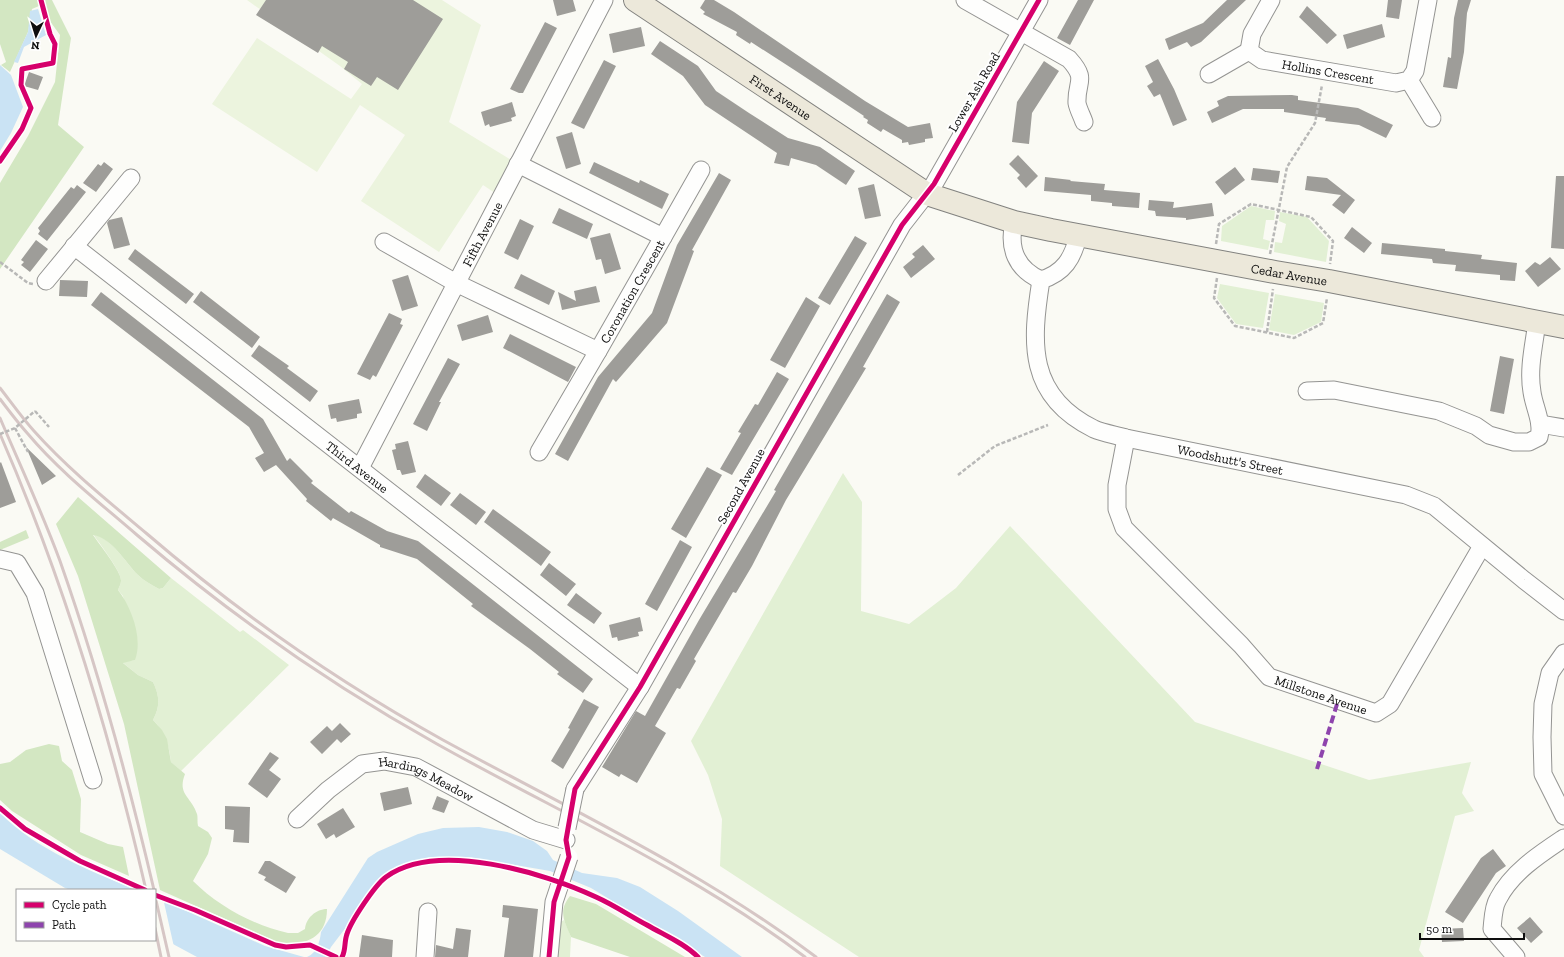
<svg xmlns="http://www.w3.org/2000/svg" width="1564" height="957" viewBox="0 0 1564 957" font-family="'Zilla Slab',serif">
<rect width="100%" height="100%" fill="#fafaf4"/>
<path fill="#e2f0d4" d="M 1251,206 L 1275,211 L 1274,220 L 1266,220 L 1263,239 L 1270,241 L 1268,250 L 1221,241 L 1222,226 Z
M 1280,212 L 1307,217 L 1329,241 L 1326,262 L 1274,252 L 1275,242 L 1282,243 L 1286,224 L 1279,221 Z
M 1220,284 L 1269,293 L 1263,328 L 1236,324 L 1217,298 Z
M 1275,294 L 1324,303 L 1321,322 L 1294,335 L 1269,330 Z
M 843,473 L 862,502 L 861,611 L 909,624 L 956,588 L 1010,526 L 1195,722 L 1369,780 L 1471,762 L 1462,793 L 1474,811 L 1455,816 L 1419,950 L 1424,957 L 859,957 L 720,866 L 722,819 L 708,775 L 691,741 Z
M 93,534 C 113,539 124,561 138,575 C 144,581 152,585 159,589 L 163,588 L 171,578 L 240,632 L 243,630 L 289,665 L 181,771 L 171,762 C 169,745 165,732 153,720 C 160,706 160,697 153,682 L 138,675 L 122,662 L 135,660 L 123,596 L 118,590 C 119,587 121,584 121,581 C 122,572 99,543 93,534 Z
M 564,920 L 571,937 L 570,957 L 557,957 L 556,925 Z"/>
<path fill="#d3e7c2" d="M 0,0 L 52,0 L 71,38 L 58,125 L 84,147 L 0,269 L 0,183 L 28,136 L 55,82 L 60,35 L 39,6 L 32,9 L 28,32 L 10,72 L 1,65 L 6,62 L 0,44 Z
M 78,497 L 171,578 L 163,588 L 159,589 C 152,585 144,581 138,575 C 125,562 112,538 93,535 C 99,544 122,572 121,581 C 121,584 119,587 118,590 C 132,608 143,639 135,660 L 123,663 L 138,675 L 153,682 C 160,697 160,706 153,720 L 162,730 L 167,739 L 171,762 L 185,774 C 177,795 191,796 197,814 C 198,817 197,822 198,826 L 208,832 L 212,838 L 208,854 L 193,881 C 218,906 253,925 288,933 L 298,933 L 305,929 C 306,918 316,909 327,909 C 327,938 305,946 279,943 L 160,890 L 124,724 L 78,576 L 56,524 Z
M 26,530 L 29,538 L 0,550 L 0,542 Z
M 49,744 L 59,746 L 62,761 L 72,770 L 81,799 L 80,832 L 108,844 L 123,847 L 129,876 L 81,855 L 12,811 L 0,800 L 0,764 L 10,762 L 26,750 Z
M 570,896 L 596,904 L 685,957 L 630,957 L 571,937 C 564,921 558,911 570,896 Z"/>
<path fill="#ecf4de" d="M 247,0 L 442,0 L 481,25 L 449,122 L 518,164 L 501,197 L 483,185 L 439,252 L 361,201 L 405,135 L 360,105 L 317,172 L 212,104 L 257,38 L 351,99 L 362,84 L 340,66 Z"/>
<path fill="#cae3f4" d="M 38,9 L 46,35 L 24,47 L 18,63 L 14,62 L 28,32 L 30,11 Z
M 0,65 L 11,75 L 23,107 L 11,133 L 0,151 Z
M 0,813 C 37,850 90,871 137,890 L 71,890 L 65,888 L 0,849 Z
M 479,827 L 507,832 L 533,841 L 547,851 L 553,860 L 582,873 L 617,878 L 640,887 L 678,911 L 742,957 L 705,957 L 591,888 L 550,871 L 468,857 L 431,857 L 406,864 L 385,874 L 373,886 L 347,926 L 331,947 L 326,957 L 307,957 C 317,953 320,941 321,932 L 368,858 L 377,852 L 418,834 L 443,828 Z
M 155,897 L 265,946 L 304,957 L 197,957 L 171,943 Z"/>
<path fill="#fafaf4" d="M 155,895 L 163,898 L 174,947 L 155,934 Z
M 316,944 L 331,951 L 328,957 L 313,950 Z"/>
<path fill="#9e9d99" d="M 266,0 L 413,0 L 443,19 L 398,90 L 377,77 L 371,86 L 344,69 L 348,62 L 322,46 L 318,53 L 256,15 Z
M 553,0 L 573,0 L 576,11 L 557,16 Z
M 705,0 L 714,0 L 734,12 L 865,101 L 908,127 L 930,123 L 933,138 L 925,139 L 925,142 L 909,145 L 908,142 L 902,143 L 902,140 L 883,129 L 881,132 L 867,123 L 868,120 L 863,117 L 864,116 L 796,71 L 751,42 L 750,44 L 736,35 L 737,32 L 703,14 L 705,12 L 700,8 Z
M 1078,0 L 1094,0 L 1070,45 L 1057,38 Z
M 1227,0 L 1246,0 L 1201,42 L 1191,47 L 1187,42 L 1169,50 L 1165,39 L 1203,23 Z
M 1388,0 L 1402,0 L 1399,19 L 1386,17 Z
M 1458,0 L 1471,0 L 1467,13 L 1464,52 L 1457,89 L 1443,87 L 1448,57 L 1451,58 L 1454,18 Z
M 1307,6 L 1337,35 L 1327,44 L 1299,17 Z
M 545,22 L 557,28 L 523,93 L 519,93 L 510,89 Z
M 1382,24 L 1385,37 L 1347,49 L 1343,35 Z
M 641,27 L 645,46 L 613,53 L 609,34 Z
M 660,41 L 698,66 L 716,91 L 749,113 L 788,138 L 820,147 L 855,171 L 846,185 L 816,165 L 791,158 L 789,166 L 774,163 L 777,153 L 705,105 L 683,76 L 651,54 Z
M 1158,59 L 1174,89 L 1187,120 L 1173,126 L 1160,94 L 1154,97 L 1147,86 L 1153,82 L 1145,66 Z
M 604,60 L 616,66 L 584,129 L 571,123 Z
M 1044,61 L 1059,71 L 1032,113 L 1029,144 L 1012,142 L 1017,102 Z
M 29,72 L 43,77 L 38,90 L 24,86 Z
M 1292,95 L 1298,96 L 1298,100 L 1358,108 L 1393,125 L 1386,138 L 1359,125 L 1325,121 L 1326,118 L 1284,112 L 1284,109 L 1243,109 L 1212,123 L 1207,112 L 1219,106 L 1217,101 L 1228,96 Z
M 512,102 L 516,116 L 511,118 L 512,121 L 490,127 L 489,124 L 485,126 L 481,112 Z
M 572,132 L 581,164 L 566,169 L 556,137 Z
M 1018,155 L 1038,176 L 1026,188 L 1017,178 L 1020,175 L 1009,164 Z
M 104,162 L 113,169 L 96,192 L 83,183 L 98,164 L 101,166 Z
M 594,162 L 639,183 L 640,180 L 669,194 L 662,209 L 589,173 Z
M 1235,167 L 1245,180 L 1225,195 L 1215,182 Z
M 1253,168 L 1280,171 L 1278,183 L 1251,180 Z
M 719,173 L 731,180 L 692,250 L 694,251 L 667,323 L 616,382 L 613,379 L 568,461 L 555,454 L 598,377 L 652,313 L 677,245 Z
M 1307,176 L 1327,178 L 1355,200 L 1344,214 L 1332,205 L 1341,195 L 1305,190 Z
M 1556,176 L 1564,176 L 1564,249 L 1551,248 Z
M 1045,177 L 1071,180 L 1070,181 L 1105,184 L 1104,190 L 1140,193 L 1139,208 L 1112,206 L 1112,203 L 1091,201 L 1091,195 L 1044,191 Z
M 874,184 L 881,216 L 865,219 L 858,188 Z
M 77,185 L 86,192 L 47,241 L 38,234 L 40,231 L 38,228 L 71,187 L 74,189 Z
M 1149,200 L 1174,202 L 1173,208 L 1212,203 L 1214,216 L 1186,220 L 1186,218 L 1156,216 L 1155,211 L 1148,210 Z
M 559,208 L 593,224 L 587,239 L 552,223 Z
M 122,217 L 130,245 L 114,249 L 107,223 L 109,220 Z
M 520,219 L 534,226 L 518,260 L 504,253 Z
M 1352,227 L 1372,243 L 1364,253 L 1344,238 Z
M 610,233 L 621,269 L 605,274 L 601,259 L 596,260 L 590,238 Z
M 855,236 L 867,243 L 830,305 L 818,298 Z
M 36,240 L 48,249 L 30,272 L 21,265 L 24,262 L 21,260 Z
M 1382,243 L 1445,249 L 1445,251 L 1482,255 L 1481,259 L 1517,263 L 1515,281 L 1500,280 L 1500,275 L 1455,271 L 1456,265 L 1433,263 L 1432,259 L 1381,254 Z
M 923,245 L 935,259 L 911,278 L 903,267 L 915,257 L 912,254 Z
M 135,249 L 194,294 L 186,304 L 128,259 Z
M 1550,257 L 1561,269 L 1538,287 L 1525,271 L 1535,262 L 1540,265 Z
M 521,274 L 555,291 L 549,305 L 514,288 Z
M 408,275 L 418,306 L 402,311 L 392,280 Z
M 60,280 L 88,281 L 87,297 L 59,296 Z
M 596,286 L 600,302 L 562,310 L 558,292 L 576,301 L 574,291 Z
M 201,291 L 260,337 L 252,348 L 193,302 Z
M 101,292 L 263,419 L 287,461 L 290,458 L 313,481 L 311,483 L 349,513 L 351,511 L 387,531 L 418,541 L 593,679 L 583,693 L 557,674 L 559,672 L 530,649 L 471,606 L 473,604 L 417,559 L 380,547 L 380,545 L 333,518 L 331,521 L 306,501 L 307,499 L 276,465 L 264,472 L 255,458 L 264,453 L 249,427 L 91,305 Z
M 887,294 L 900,302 L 863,367 L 866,368 L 786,500 L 752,566 L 736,593 L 733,592 L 694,659 L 696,661 L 680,689 L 677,688 L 655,726 L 666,733 L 637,783 L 621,774 L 619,777 L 602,767 L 636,711 L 645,716 L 699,620 L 776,491 L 774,490 Z
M 806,297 L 820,306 L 785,368 L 770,360 Z
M 389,313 L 402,319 L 400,324 L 403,325 L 376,377 L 373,375 L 370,380 L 357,374 Z
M 488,315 L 493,332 L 462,341 L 457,325 Z
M 510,334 L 576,367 L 568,382 L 503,348 Z
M 259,345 L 289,366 L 287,368 L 318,391 L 310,402 L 251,356 Z
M 1500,356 L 1514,359 L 1504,414 L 1490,411 Z
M 448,358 L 460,364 L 439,402 L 441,402 L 427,431 L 413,424 Z
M 777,372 L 789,379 L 732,475 L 720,469 L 741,433 L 738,432 L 755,404 L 758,405 Z
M 359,399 L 362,413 L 357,414 L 357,418 L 337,422 L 336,418 L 331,419 L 328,405 Z
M 408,441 L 416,472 L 402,475 L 400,470 L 397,470 L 392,450 L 396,449 L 395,444 Z
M 26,447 L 56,476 L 42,485 Z
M 1,462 L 16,502 L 0,508 L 0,463 Z
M 707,467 L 722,475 L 686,538 L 671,529 Z
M 425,474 L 451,493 L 441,506 L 416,487 Z
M 460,493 L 486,512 L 476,525 L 450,505 Z
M 493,509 L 551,552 L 541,566 L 484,522 Z
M 680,540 L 692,547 L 657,611 L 645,604 Z
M 549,563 L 576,584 L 566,596 L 540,575 Z
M 576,593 L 602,613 L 594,624 L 567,605 Z
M 640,617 L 643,631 L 638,632 L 639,636 L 618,641 L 617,637 L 612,638 L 609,625 Z
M 584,699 L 599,707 L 563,769 L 551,761 L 570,729 L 568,728 Z
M 340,723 L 351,734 L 341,743 L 337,739 L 322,754 L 310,742 L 327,726 L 332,731 Z
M 270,752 L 279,758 L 269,770 L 281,779 L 267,798 L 248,784 Z
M 408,787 L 412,804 L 384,811 L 380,793 Z
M 437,796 L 449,801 L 444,813 L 432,809 Z
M 225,806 L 250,807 L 249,843 L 233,842 L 234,830 L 225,829 Z
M 343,808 L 355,827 L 336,838 L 334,834 L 326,839 L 317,824 Z
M 1493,849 L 1506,866 L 1496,873 L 1463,923 L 1445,912 L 1481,858 Z
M 265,861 L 270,861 L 296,877 L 286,893 L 264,880 L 266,877 L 258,873 Z
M 503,905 L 538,909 L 533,957 L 504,957 L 509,918 L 502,917 Z
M 1530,917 L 1543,932 L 1531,943 L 1517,928 Z
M 456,928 L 471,930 L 468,957 L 435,957 L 436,945 L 453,949 Z
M 1463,928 L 1464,941 L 1442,942 L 1441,929 Z
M 362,935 L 393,940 L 392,957 L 359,957 Z"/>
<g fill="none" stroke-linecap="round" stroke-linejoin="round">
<g stroke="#949492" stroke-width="19">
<g id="minor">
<path d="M 965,0 L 1069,59 C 1088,80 1076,81 1077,103 C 1078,109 1082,116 1084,122"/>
<path id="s1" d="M 1271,0 L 1252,34 L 1249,51 L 1262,60 L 1396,83 L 1409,80 L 1415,71 L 1428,0"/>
<path d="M 1209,74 L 1249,51"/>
<path d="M 1409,80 L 1432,118"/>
<path d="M 1014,222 C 1008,248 1016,269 1041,280"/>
<path id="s2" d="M 1078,236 C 1073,258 1064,273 1041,280 C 1031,343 1027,396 1094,429 C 1103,433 1116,435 1126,438 L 1406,495 L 1434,506 L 1524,580 L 1564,611"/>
<path d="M 663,237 L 701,170"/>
<path id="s3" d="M 384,242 L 456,283 L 598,351 L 663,237 L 518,164"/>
<path id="s4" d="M 74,246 L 640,687"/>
<path d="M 46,281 L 131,178"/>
<path d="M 1307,391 L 1334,390 L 1439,411 L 1476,426 L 1489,435 L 1514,442 L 1529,442 L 1539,437 C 1543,422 1534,407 1532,392 C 1528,369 1534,345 1537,322"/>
<path d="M 1540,424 L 1564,428"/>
<path id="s5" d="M 1126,438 L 1117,485 L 1117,509 L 1124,528 L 1241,645 L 1269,677 L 1376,713 L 1390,704 L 1482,546"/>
<path d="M 539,452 L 598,351"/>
<path id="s6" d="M 360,468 L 604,0"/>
<path d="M 0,559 L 17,563 L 35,593 L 93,780"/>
<path d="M 1564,653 L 1550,673 L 1543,704 L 1542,737 L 1543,774 L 1564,816"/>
<path d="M 575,789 L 640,687 L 902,225 L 934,184 L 1039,0"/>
<path id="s7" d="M 297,819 L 328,790 L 362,764 L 384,761 L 416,767 L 533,830 L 566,840"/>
<path d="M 425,957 L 428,912"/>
<path d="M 549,957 L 554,902 L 559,887"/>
<path d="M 1516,957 L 1492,929 C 1493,920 1493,907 1498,899 C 1512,872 1540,854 1564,838"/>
</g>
</g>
<g stroke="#82827f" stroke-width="24">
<g id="major">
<path id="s8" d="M 635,0 L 927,194 L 1014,222 L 1051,230 L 1275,272 L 1329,281 L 1564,327"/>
</g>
</g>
<path stroke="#b8b8b7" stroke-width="2.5" stroke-dasharray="4 2" stroke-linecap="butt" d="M 0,161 L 22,129 L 31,108 L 21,85 L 22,69
M 1216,244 L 1219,224 L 1251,204 L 1311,217 L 1333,241 L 1330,264
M 1270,254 L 1287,167 L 1315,123 L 1322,85
M 0,262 L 28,283 L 33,284
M 1217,278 L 1214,298 L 1235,326 L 1294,338 L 1323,323 L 1327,298
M 1267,332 L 1273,289
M 35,411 L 49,427
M 15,428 L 28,452
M 958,475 L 995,446 L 1048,425
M 0,808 L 25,829 L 80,861 L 145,890
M 573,887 C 599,896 622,911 645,924 C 663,934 683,943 698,957
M 155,895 L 195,910 L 275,945 L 286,947 L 310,945 L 336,957
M 342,957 C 346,950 344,942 347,934 C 352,918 365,903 375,890 C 409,842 501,863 548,879"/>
<use href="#minor" stroke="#fefefd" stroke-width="17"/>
<use href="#major" stroke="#ece8da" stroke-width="22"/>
<path stroke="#d6c6c5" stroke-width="3" d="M 0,388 C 11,402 22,418 34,431 C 68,469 108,501 146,533 C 238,612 336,681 443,740 C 569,809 701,870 816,957
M 0,399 C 9,411 18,423 28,434 C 59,471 100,503 137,535 C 232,616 327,683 437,744 C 560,813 691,871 805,957
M 0,418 C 20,465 42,512 60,561 C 98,669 128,779 154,890
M 0,434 C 64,581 110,734 146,890
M 155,896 L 169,957
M 155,928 L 161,957"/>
<g stroke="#949492" stroke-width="19" stroke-linecap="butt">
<path id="minor-bridge" d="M 567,828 L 575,789
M 559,887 L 569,857"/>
</g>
<path stroke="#b8b8b7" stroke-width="2.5" stroke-dasharray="4 2" stroke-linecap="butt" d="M 0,434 L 15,428 L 35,411"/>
<use href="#minor-bridge" stroke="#fefefd" stroke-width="17"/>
<path stroke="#8e44ad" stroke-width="4" stroke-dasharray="8 4" stroke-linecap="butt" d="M 1317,769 L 1338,701"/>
<g stroke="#fff" stroke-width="8">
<path id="cycleway" d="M 0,161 L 22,129 L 31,108 L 21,85 L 22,69 L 53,63 L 55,44 L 50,34 L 41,0
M 0,808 L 25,829 L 80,861 L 145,890
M 155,895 L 195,910 L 275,945 L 286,947 L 310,945 L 336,957
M 342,957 C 346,950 344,942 347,934 C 351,921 375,885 386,877 C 437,840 545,873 596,897 C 614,905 630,916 647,925 C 664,935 684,943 698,957
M 549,957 L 554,902 L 569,857 L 566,840 L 575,789 L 640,687 L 902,225 L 934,184 L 1039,0"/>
</g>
<use href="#cycleway" stroke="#d6006c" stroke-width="5"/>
</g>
<g text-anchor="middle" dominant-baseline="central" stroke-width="4" stroke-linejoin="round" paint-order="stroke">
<g font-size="13" fill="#0e0e0e" stroke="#fff">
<text stroke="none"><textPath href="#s1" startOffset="139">Hollins Crescent</textPath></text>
<text transform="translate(974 92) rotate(-60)">Lower Ash Road</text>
<text stroke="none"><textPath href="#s8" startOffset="175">First Avenue</textPath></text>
<text stroke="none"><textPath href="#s6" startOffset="264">Fifth Avenue</textPath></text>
<text stroke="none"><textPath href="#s8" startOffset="722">Cedar Avenue</textPath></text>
<text stroke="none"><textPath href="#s3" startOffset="309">Coronation Crescent</textPath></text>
<text stroke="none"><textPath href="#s2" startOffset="374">Woodshutt's Street</textPath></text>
<text stroke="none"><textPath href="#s4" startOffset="359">Third Avenue</textPath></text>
<text transform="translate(741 486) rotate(-61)">Second Avenue</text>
<text stroke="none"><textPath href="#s5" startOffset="355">Millstone Avenue</textPath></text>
<text stroke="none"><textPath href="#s7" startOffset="153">Hardings Meadow</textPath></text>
</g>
</g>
<rect x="16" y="889" width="140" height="52" fill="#ffffff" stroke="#9f9f9f"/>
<rect x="24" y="902" width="20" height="6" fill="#d6006c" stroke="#9f9f9f"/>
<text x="52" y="909" font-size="12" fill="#0e0e0e">Cycle path</text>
<rect x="24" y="922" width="20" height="6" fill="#8e44ad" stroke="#9f9f9f"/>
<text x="52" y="929" font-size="12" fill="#0e0e0e">Path</text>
<g transform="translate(36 36) rotate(184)" stroke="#ffffff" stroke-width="3" paint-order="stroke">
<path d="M0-3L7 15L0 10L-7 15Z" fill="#0e0e0e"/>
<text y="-6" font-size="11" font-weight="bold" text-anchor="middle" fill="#0e0e0e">N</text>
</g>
<path d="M1420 933v6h104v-6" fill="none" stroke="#0e0e0e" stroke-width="2"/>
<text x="1426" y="933" font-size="12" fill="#0e0e0e" stroke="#ffffff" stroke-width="3" paint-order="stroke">50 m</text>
</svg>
